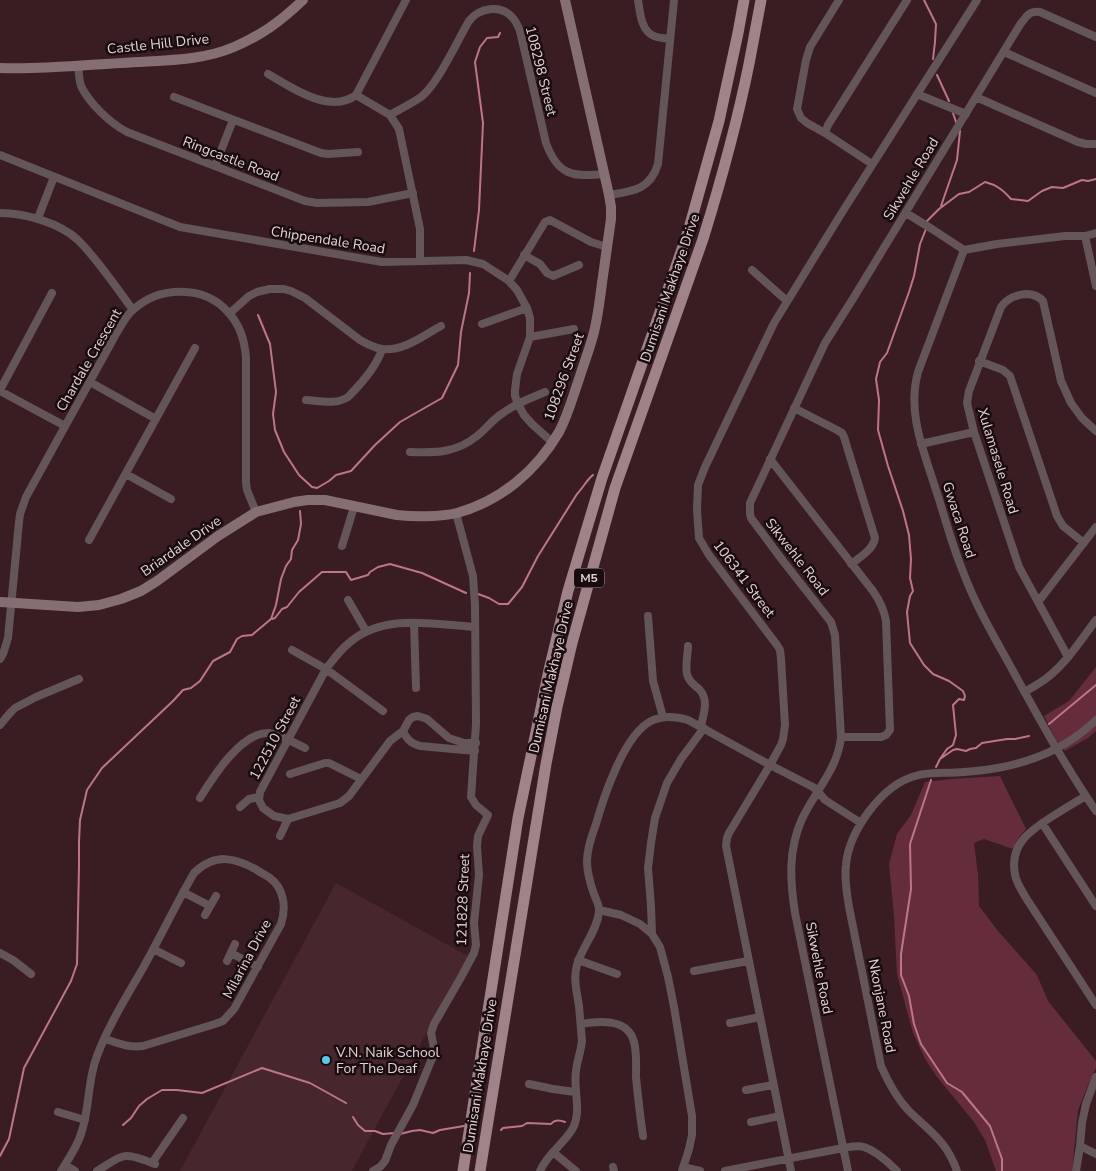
<svg xmlns="http://www.w3.org/2000/svg" width="1096" height="1171" viewBox="0 0 1096 1171" font-family="'Nunito Sans',sans-serif">
<rect width="100%" height="100%" fill="#391d23"/>
<path fill="#47262c" d="M 336,883 L 468,956 L 352,1171 L 180,1171 Z"/>
<path fill="#652d3b" d="M 1096,667 L 1096,731 L 1088,738 L 1065,751 L 1057,741 L 1044,716 L 1069,701 Z
M 1000,776 L 1026,829 L 1019,837 L 1013,849 L 984,839 L 974,843 L 978,875 L 979,906 L 998,931 L 1037,975 L 1048,1001 L 1096,1061 L 1096,1068 L 1087,1088 L 1078,1110 L 1072,1171 L 996,1171 L 985,1140 L 974,1122 L 937,1077 L 925,1059 L 913,1033 L 897,974 L 894,916 L 889,864 L 897,834 L 911,815 L 925,782 L 952,779 Z"/>
<g fill="none" stroke-linecap="round" stroke-linejoin="round">
<path stroke="#bf7588" stroke-width="2" d="M 924,0 L 936,24 L 935,42 L 933,59
M 937,75 L 949,101
M 953,113 L 956,122
M 941,206 L 957,160 L 960,131
M 927,224 L 927,221 L 939,209 L 959,194 L 969,192 L 985,182 C 997,185 1003,190 1011,199 L 1028,201 L 1042,191 L 1052,187 L 1063,188 L 1082,180 L 1088,181 L 1096,179
M 926,229 L 920,244 L 914,276 L 909,292 L 887,353 L 880,362 L 876,379 L 879,400 L 878,430 L 888,466 L 903,511 L 909,535 L 911,559 L 910,578 L 913,591 L 910,596 L 907,612 L 910,643 L 924,665 L 933,674 L 949,681 L 963,691 L 965,696 L 964,700 L 959,699 L 953,705 L 956,735 L 953,745 L 947,749 L 940,759
M 474,251 L 479,210 L 483,123 L 475,62 L 480,47 L 487,38 L 498,37 L 500,33
M 258,315 L 270,344 L 276,392 L 273,414 L 275,430 L 284,452 L 299,475 L 312,487 L 317,488 L 329,481 L 336,475 L 351,471 L 375,445 L 400,422 L 442,398 L 458,365 L 461,332 L 469,293 L 470,273
M 478,594 L 489,598 L 499,604 L 508,604 L 522,587 L 538,556 L 577,494 C 582,489 589,477 593,475
M 272,619 L 275,618 L 282,609 L 287,607 L 299,592 L 322,572 L 346,572 L 351,580 L 368,575 L 370,572 L 378,567 L 390,564 L 422,573 L 466,593
M 1049,724 L 1096,685
M 936,767 L 940,759 L 953,750 L 957,749 L 966,751 L 970,749 L 976,748 L 982,743 L 1007,739 L 1015,739 L 1029,736
M 931,780 L 910,844 L 911,889 L 901,954 L 901,975 L 909,996 L 914,1024 L 921,1044 L 947,1083 L 962,1092 L 990,1126 L 1002,1159 L 1002,1171
M 353,1117 L 358,1125 L 365,1131 L 375,1131 L 383,1134 L 395,1133
M 123,1125 L 131,1118 L 139,1106 L 147,1099 L 162,1090 L 177,1090 L 202,1093 L 262,1068 L 310,1083 L 346,1103
M 501,1130 L 503,1128 L 522,1126 L 527,1123 L 551,1124 C 555,1119 560,1120 565,1122
M 400,1134 L 412,1131 L 420,1130 L 433,1133 L 440,1130 L 464,1126
M 0,1156 L 9,1139 L 24,1068 L 71,981 L 77,964 L 79,866 L 79,842 L 80,820 L 87,790 L 102,768 L 173,701 L 183,690 L 191,688 L 200,681 L 213,661 L 230,652 L 237,639 L 242,636 L 252,635 L 271,619 L 276,605 L 281,579 L 286,566 L 291,559 L 292,550 L 298,540 L 301,524 L 300,511"/>
<path stroke="#645558" stroke-width="8" d="M 638,0 C 640,12 641,31 654,36 C 658,38 665,38 670,39
M 839,0 L 810,47 L 806,60 L 797,109 L 801,118 L 807,123 L 825,133 L 872,164
M 1004,52 L 1096,93
M 78,66 C 79,72 79,80 81,86 C 89,103 110,123 127,132 L 305,201 L 317,203 L 368,202 L 413,193
M 268,74 C 291,87 330,115 356,95 L 406,0
M 917,94 L 966,114
M 356,95 L 390,115 L 399,129 L 420,229 L 420,261
M 174,97 L 321,153 L 328,154 L 358,152
M 976,97 L 1078,142 L 1086,144 L 1096,144
M 390,115 C 400,109 411,104 421,97 C 438,84 457,41 469,21 C 479,8 500,4 512,17 C 516,21 518,26 520,31 L 546,143 C 558,176 573,177 605,174
M 825,133 L 828,125 L 907,0
M 0,155 L 180,227 L 382,262 L 466,260 L 483,264 L 509,281 L 517,290 L 527,308 L 530,318 L 530,337 L 517,374 L 515,390 L 515,396 L 518,404 L 524,415 L 532,424 L 552,442
M 215,166 L 233,120
M 609,195 C 633,191 650,190 658,164 L 674,0
M 0,213 C 25,213 60,223 78,240 C 99,261 115,286 133,310
M 906,213 L 932,229 L 964,250
M 38,218 L 54,177
M 1085,236 L 1096,233
M 964,250 L 918,372 C 907,412 923,449 935,487 C 944,514 951,542 962,569 C 975,605 995,638 1013,671 C 1039,718 1065,766 1096,811
M 964,250 L 997,244 L 1065,236 L 1085,236 L 1096,286
M 524,255 L 540,264 L 547,273 L 553,276 L 579,265
M 752,270 L 787,301
M 509,281 L 545,222 L 550,220 L 591,242 L 607,247
M 230,313 L 249,296 L 257,292 L 270,289 L 284,289 L 291,291 L 305,298 L 360,340 C 367,344 375,348 382,349 C 403,352 424,335 441,326
M 482,324 L 527,308
M 530,337 L 574,329
M 979,361 L 1003,370 L 1010,376 L 1057,516 L 1063,526 L 1084,543
M 90,382 L 156,419
M 0,390 L 52,293
M 0,391 L 65,426
M 306,400 C 320,401 336,405 348,397 C 360,385 377,366 382,349
M 794,408 L 837,430 L 842,433 L 844,437 L 875,538 C 873,550 860,557 851,564
M 921,444 L 974,432
M 410,452 C 436,453 456,453 477,436 C 486,429 493,419 503,413 C 516,403 531,398 545,392
M 770,459 L 873,591 C 880,601 884,609 886,621 L 890,730 L 886,735 L 881,737 L 841,737
M 126,474 L 171,499
M 89,540 L 195,348
M 342,546 L 354,507
M 348,600 L 366,631
M 1038,602 L 1096,527
M 648,616 L 653,681 L 663,717
M 414,623 L 416,688
M 475,627 C 433,624 383,613 349,643 C 340,650 333,660 326,669 L 260,792 L 259,800 L 263,808 L 274,816 L 288,819 L 340,803 L 349,796 L 390,741 L 403,731 L 409,720 L 413,717 L 418,716 L 427,719 L 449,738 L 464,743 L 476,743
M 688,646 C 688,655 684,669 688,677 C 690,682 695,686 699,689 C 709,699 704,713 701,726
M 292,650 L 326,669 L 383,711
M 1068,657 L 1019,567 L 974,432 L 967,403 L 969,391 L 1001,307 C 1010,294 1032,289 1043,301 L 1061,381 L 1071,403 L 1082,418 L 1096,431
M 0,659 L 3,654 L 8,638 L 19,522 L 20,514 L 26,497 L 116,334 C 121,326 126,315 134,309 C 160,286 204,285 228,312 C 240,325 245,342 246,358 L 246,483 L 247,490 L 256,512
M 1025,692 C 1032,687 1041,683 1048,677 C 1067,662 1081,640 1096,620
M 0,725 L 10,713 L 15,708 L 36,697 L 79,679
M 403,731 C 407,740 411,743 420,746 L 475,751
M 290,774 L 325,763 L 329,763 L 361,779
M 1086,796 C 1075,802 1064,809 1053,816 C 1031,830 1009,844 1015,874 C 1016,883 1022,890 1026,898 L 1096,1005
M 200,798 C 213,777 241,732 269,733 C 278,734 297,744 305,748
M 240,807 L 249,799 L 259,797
M 1042,823 L 1096,906
M 280,836 L 288,819
M 183,892 L 210,906
M 599,910 L 621,915 L 640,924 L 652,934 L 660,947 L 668,977 L 674,1007 L 692,1116 L 692,1135 L 689,1149 L 682,1171
M 205,915 L 216,896
M 652,934 L 651,906 L 648,868 L 651,843 L 655,818 L 667,783 L 681,759 L 704,728
M 153,949 L 181,963
M 0,953 L 13,960 L 31,974
M 231,953 L 258,967
M 578,960 L 617,974
M 227,961 L 235,944
M 694,971 L 748,961
M 730,1023 L 760,1017
M 581,1024 C 599,1021 628,1018 634,1042 C 637,1053 636,1066 636,1077 C 638,1097 640,1116 643,1136
M 529,1084 L 553,1089 L 575,1092
M 746,1090 L 773,1085
M 58,1112 L 85,1120
M 751,1122 L 780,1116
M 1080,1146 L 1096,1154
M 553,1152 L 576,1171
M 152,1163 L 183,1118
M 65,1165 L 75,1171
M 613,1167 L 614,1171
M 683,1167 L 700,1171
M 61,1171 C 68,1160 77,1147 81,1134 C 90,1109 87,1081 97,1056 C 108,1026 127,996 143,968 C 161,936 176,904 194,873 C 215,853 234,857 257,870 C 261,873 266,875 270,878 C 285,889 286,909 281,924 L 234,1009 L 223,1021 L 215,1024 L 143,1046 C 128,1048 118,1043 105,1039
M 97,1171 C 125,1154 122,1151 155,1164
M 373,1171 L 380,1167 L 385,1161 L 391,1145 L 413,1105 L 433,1056 L 434,1048 L 431,1033 L 434,1024 L 460,979 L 474,953 L 476,945 L 474,923 L 479,875 L 477,846 L 478,836 L 488,815 L 476,805 L 471,797 L 476,724 L 475,605 L 473,576 L 456,513
M 540,1171 C 547,1154 564,1144 573,1128 C 582,1110 573,1090 576,1071 C 577,1061 581,1051 582,1041 C 581,1029 580,1018 579,1006 C 577,993 573,978 577,965 C 582,947 597,931 599,912 C 600,906 596,900 594,894 C 590,883 587,872 587,861 C 587,848 592,835 596,824 C 604,796 624,735 651,721 C 663,715 675,716 688,720 L 770,765 L 811,786 L 816,789 L 825,800 L 861,823
M 725,1171 L 843,1148 C 850,1147 857,1145 864,1147 C 876,1151 888,1162 897,1171
M 791,1171 L 726,846 L 727,838 L 729,833 L 770,765 L 781,745 L 783,739 L 785,725 L 781,659 L 780,650 L 777,645 L 709,555 L 699,538 L 697,510 L 698,485 L 705,467 L 774,323 L 841,214 L 977,0
M 848,1171 L 795,913 C 790,881 788,850 802,819 C 815,791 838,769 841,737 L 835,635 L 831,622 L 783,561 L 751,518 L 750,514 L 750,503 L 825,343 L 854,297 L 1021,23 C 1028,15 1029,11 1040,12 L 1096,37
M 957,1171 C 946,1140 930,1132 908,1110 C 896,1097 888,1082 881,1066 L 849,907 C 847,894 844,879 846,865 C 848,832 882,785 915,776 C 930,771 948,774 964,772 C 1012,769 1060,755 1096,720
M 1076,1171 L 1080,1146 L 1082,1123 L 1086,1104 L 1096,1077"/>
<path stroke="#866f73" stroke-width="10" d="M 0,68 C 40,70 81,65 122,63 C 159,60 199,62 234,47 C 262,35 281,21 303,0
M 0,602 L 78,607 L 99,605 L 121,599 L 141,591 L 157,581 L 218,536 L 256,512 L 294,502 L 308,500 L 325,500 L 397,515 C 414,517 441,517 457,513 C 501,501 537,470 559,432 C 568,415 573,396 579,379 C 584,363 590,348 594,332 C 598,316 600,299 602,283 C 605,262 608,240 611,219 L 611,207 L 609,195 L 565,0"/>
<path stroke="#a08388" stroke-width="11" d="M 463,1171 L 518,818 L 549,670 L 568,591 L 602,478 L 688,232 L 719,121 L 738,33 L 744,0
M 480,1171 L 546,764 L 557,707 L 572,643 L 615,488 L 703,239 C 721,181 737,123 749,64 C 753,43 757,21 761,0"/>
</g>
<circle fill="#59c8e4" stroke="#180c0e" stroke-width="2" cx="326" cy="1060" r="5"/>
<g text-anchor="middle" dominant-baseline="central" stroke-width="5" stroke-linejoin="round" paint-order="stroke">
<rect fill="#180c0e" stroke="#a79699" stroke-width="1" x="574" y="568.5" width="30" height="19" rx="4"/>
<g font-size="12" font-weight="bold" fill="#e4d1d4">
<text x="589" y="578">M5</text>
</g>
<g font-size="14" fill="#e4d1d4" stroke="#180c0e">
<text transform="translate(158 44) rotate(-6)">Castle Hill Drive</text>
<text transform="translate(541 71) rotate(76)">108298 Street</text>
<text transform="translate(231 159) rotate(21)">Ringcastle Road</text>
<text transform="translate(911 179) rotate(-59)">Sikwehle Road</text>
<text transform="translate(328 240) rotate(9)">Chippendale Road</text>
<text transform="translate(670 288) rotate(-71)">Dumisani Makhaye Drive</text>
<text transform="translate(89 360) rotate(-60)">Chardale Crescent</text>
<text transform="translate(564 377) rotate(-70)">108296 Street</text>
<text transform="translate(998 461) rotate(73)">Xulamasele Road</text>
<text transform="translate(959 520) rotate(72)">Gwaca Road</text>
<text transform="translate(181 546) rotate(-35)">Briardale Drive</text>
<text transform="translate(797 557) rotate(52)">Sikwehle Road</text>
<text transform="translate(744 579) rotate(53)">106341 Street</text>
<text transform="translate(551 677) rotate(-77)">Dumisani Makhaye Drive</text>
<text transform="translate(275 738) rotate(-62)">122510 Street</text>
<text transform="translate(463 900) rotate(-88)">121828 Street</text>
<text transform="translate(247 959) rotate(-62)">Milarina Drive</text>
<text transform="translate(819 968) rotate(79)">Sikwehle Road</text>
<text transform="translate(882 1006) rotate(79)">Nkonjane Road</text>
<text transform="translate(480 1076) rotate(-81)">Dumisani Makhaye Drive</text>
</g>
<g font-size="14" fill="#e4d1d4" stroke="#180c0e" text-anchor="start">
<text x="336" y="1052">V.N. Naik School<tspan x="336" dy="16">For The Deaf</tspan></text>
</g>
</g>
</svg>
